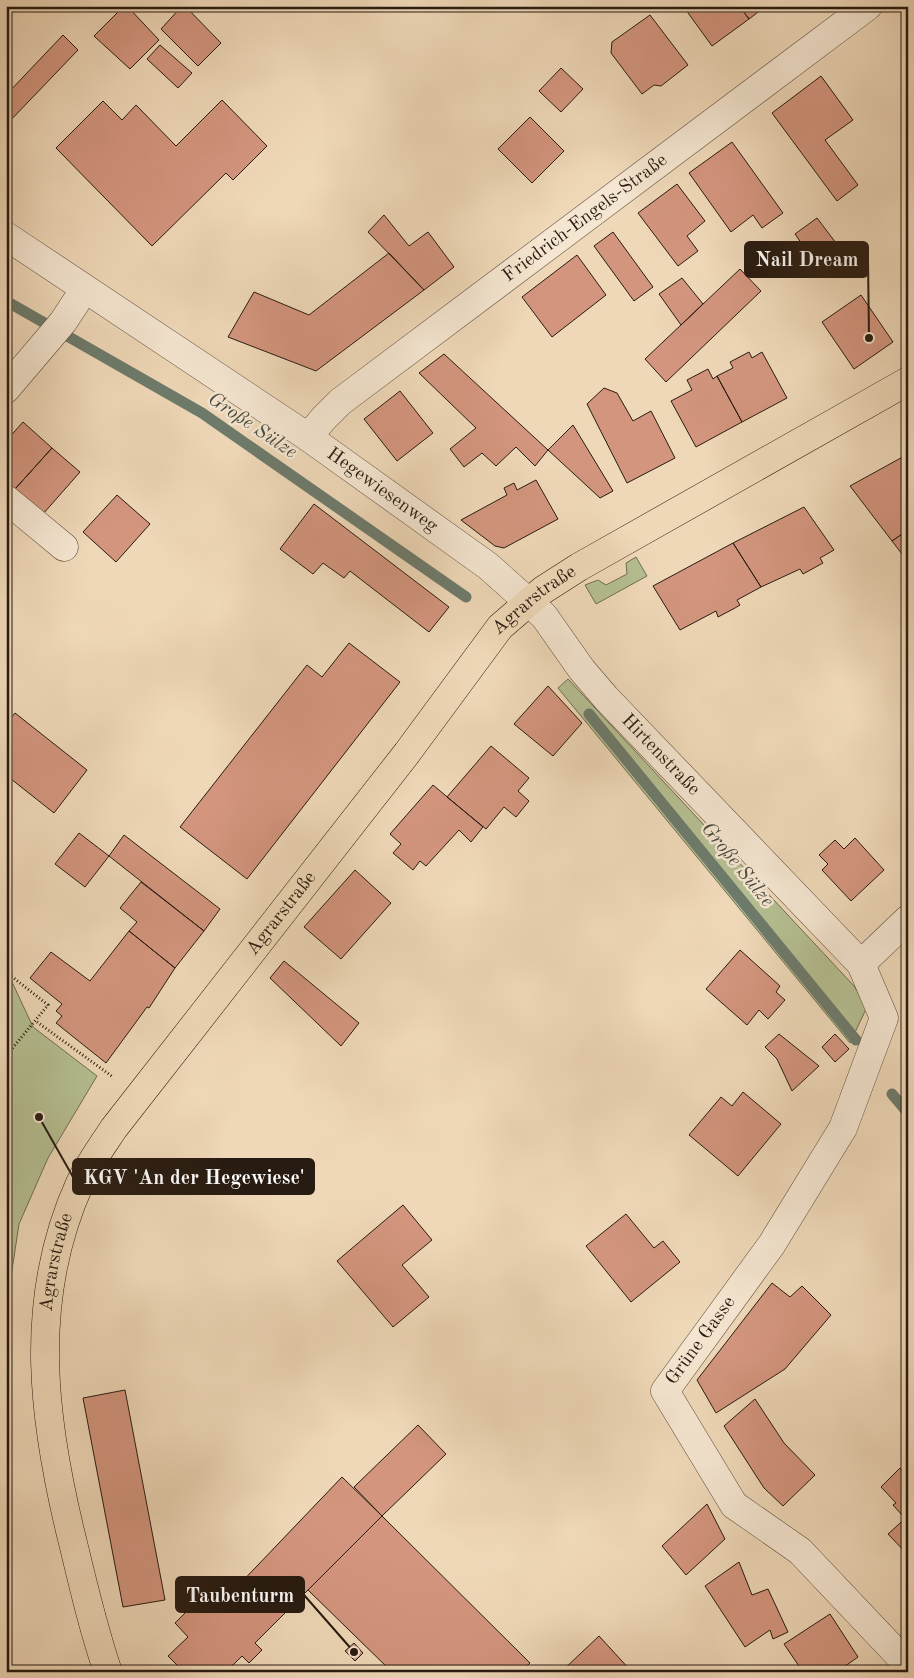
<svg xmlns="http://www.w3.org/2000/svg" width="914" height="1678" viewBox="0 0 914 1678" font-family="'Old Standard TT',serif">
<rect width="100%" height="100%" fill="#efd8b8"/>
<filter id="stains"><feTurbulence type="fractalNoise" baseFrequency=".004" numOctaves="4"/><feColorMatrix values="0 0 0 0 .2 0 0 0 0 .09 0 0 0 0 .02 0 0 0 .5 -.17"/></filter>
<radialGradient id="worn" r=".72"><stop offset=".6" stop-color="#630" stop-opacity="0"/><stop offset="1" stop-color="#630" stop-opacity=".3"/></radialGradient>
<path fill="#b5bf92" stroke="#6e6d52" d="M 636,557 L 647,576 L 596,604 L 585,585 L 598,580 L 606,585 L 627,574 L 626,563 Z
M 568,679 L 854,986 L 867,1007 L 850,1043 L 558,688 Z
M 6,969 L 33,1027 L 97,1076 L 48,1158 L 19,1224 L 6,1310 Z"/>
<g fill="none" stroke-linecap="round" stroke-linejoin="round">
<path stroke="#6d7b6c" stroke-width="11" d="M 6,301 L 202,413 L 466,597
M 589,714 L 856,1040
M 892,1094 L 908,1113"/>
</g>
<path fill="#d3957e" stroke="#281b11" d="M 124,6 L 127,6 L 159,40 L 130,69 L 94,36 Z
M 182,6 L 185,6 L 221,43 L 198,66 L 161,29 Z
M 683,6 L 739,6 L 749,19 L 712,46 Z
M 739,6 L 766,6 L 749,19 Z
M 650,15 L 688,65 L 661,86 L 654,85 L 642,94 L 611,53 L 612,42 Z
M 63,35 L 78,50 L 6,125 L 6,95 Z
M 160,45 L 192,73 L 178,88 L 147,59 Z
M 561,68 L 583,89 L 561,112 L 539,91 Z
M 821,76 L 853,120 L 825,140 L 858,185 L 837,201 L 772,113 Z
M 222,100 L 267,146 L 233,180 L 226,173 L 152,246 L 56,148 L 103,101 L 122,120 L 136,105 L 176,146 Z
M 530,117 L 564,151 L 532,183 L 498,149 Z
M 732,142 L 783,213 L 762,228 L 753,215 L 731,232 L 689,173 Z
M 677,184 L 705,221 L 687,236 L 698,251 L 678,266 L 638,213 Z
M 384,215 L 409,246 L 428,232 L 454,267 L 424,290 L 368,232 Z
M 817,218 L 836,243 L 813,260 L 795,234 Z
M 613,232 L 653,287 L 634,301 L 594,246 Z
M 389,253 L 424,290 L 316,371 L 228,337 L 254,292 L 309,315 Z
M 577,255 L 606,295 L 552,337 L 522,297 Z
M 740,269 L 761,291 L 666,382 L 645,359 Z
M 682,278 L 703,304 L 681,325 L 659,294 Z
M 861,295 L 893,342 L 854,369 L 822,322 Z
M 749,352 L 752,358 L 762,352 L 787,398 L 742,422 L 717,376 L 733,368 L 730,362 Z
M 444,354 L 548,450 L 535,466 L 516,447 L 496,466 L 482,453 L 464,467 L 450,449 L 476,428 L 419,373 Z
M 708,369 L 713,379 L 717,376 L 742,422 L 696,447 L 671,401 L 692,390 L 687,380 Z
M 604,388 L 617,393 L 633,421 L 651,411 L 675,458 L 627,483 L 587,404 Z
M 400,391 L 433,433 L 397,461 L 364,419 Z
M 23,422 L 52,448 L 15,489 L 6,481 L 6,441 Z
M 573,425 L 613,491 L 600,498 L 548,450 Z
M 52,448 L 80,472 L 43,514 L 15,489 Z
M 908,454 L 908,512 L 904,514 L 908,520 L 908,530 L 892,541 L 850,486 Z
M 536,480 L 558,519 L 504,548 L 495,546 L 461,520 L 507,495 L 504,488 L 514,483 L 517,490 Z
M 117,495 L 150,524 L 116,562 L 83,532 Z
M 314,504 L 449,607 L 429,632 L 350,571 L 344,578 L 323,563 L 313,574 L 280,549 Z
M 804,507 L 834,550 L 820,558 L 823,563 L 803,574 L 800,569 L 761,587 L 733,543 Z
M 908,530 L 908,562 L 892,541 Z
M 733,543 L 761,587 L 737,600 L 740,605 L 735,608 L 718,617 L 716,611 L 680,630 L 653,586 Z
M 349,643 L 400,682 L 247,879 L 180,827 L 307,665 L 322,677 Z
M 548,686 L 582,723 L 553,756 L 514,724 Z
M 15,713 L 87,770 L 54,813 L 6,775 L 6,724 Z
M 491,746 L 529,778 L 518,791 L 529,801 L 516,817 L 504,807 L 486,829 L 447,797 Z
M 433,785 L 483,827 L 471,842 L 459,830 L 426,866 L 420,861 L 413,870 L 393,853 L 401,844 L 390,834 Z
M 79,833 L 109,856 L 85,887 L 55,864 Z
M 124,835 L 220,909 L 204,931 L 109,856 Z
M 855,838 L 884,870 L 851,901 L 822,870 L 828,864 L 819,855 L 835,840 L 844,849 Z
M 355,870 L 391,903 L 341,959 L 304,927 Z
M 141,882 L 204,931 L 175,968 L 129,931 L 137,922 L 120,908 Z
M 129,931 L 175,968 L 149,1008 L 147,1007 L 106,1063 L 56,1023 L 62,1016 L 56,1011 L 62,1004 L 30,978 L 51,952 L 90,981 Z
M 740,950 L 780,986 L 776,992 L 785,1000 L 768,1019 L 759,1010 L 747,1025 L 706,989 Z
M 284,961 L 359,1023 L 341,1046 L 270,978 Z
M 779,1034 L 819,1066 L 792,1091 L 777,1059 L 765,1047 Z
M 835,1034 L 849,1049 L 835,1062 L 822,1047 Z
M 743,1092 L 781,1124 L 738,1176 L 689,1135 L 721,1097 L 732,1106 Z
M 403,1205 L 432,1240 L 402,1265 L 429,1297 L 393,1327 L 337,1261 Z
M 626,1214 L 654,1248 L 663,1241 L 680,1262 L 631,1302 L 586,1246 Z
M 772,1283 L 790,1297 L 802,1286 L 831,1315 L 785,1369 L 716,1413 L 697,1380 Z
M 125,1390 L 165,1600 L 123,1607 L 83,1398 Z
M 755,1399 L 784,1443 L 815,1475 L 783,1506 L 764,1488 L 724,1426 Z
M 418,1425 L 446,1454 L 382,1516 L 354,1487 Z
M 900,1468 L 908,1476 L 908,1515 L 905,1512 L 902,1515 L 893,1505 L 896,1503 L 881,1487 Z
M 342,1477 L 382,1516 L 255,1643 L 262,1650 L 249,1663 L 242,1656 L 226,1672 L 184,1672 L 168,1656 L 188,1637 L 175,1623 L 200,1598 L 214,1611 Z
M 707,1504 L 725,1539 L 686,1575 L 662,1546 Z
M 382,1516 L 530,1663 L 521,1672 L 392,1672 L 308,1590 Z
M 908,1516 L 908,1555 L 888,1534 Z
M 739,1562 L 752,1595 L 768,1589 L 788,1632 L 773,1639 L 770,1630 L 745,1647 L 705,1586 Z
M 830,1614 L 858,1657 L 837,1672 L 803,1672 L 784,1644 Z
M 599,1636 L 632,1672 L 561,1672 Z
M 354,1643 L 363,1653 L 355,1661 L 345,1651 Z"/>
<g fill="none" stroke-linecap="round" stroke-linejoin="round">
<g stroke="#5a4a3b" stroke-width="29">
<g id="minor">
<path id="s1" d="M 6,236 L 308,437 L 488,566 L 544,616 L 582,670 L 606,698 L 861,964 L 884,1018 L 843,1128 L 772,1244 L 665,1391 L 734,1505 L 800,1551 L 908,1665"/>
<path d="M 6,389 L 63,322 L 84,290"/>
<path id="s2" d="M 308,437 L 324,418 L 340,402 L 868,6"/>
<path d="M 6,499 L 64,547"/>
<path d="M 861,964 L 908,919"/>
</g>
</g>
<g stroke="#281b11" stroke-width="29">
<g id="major">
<path id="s3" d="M 108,1672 C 94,1631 84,1589 74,1547 C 43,1424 26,1302 80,1183 C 89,1164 102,1146 114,1128 L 407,753 L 500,627 L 543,590 L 579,567 L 908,381"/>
</g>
</g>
<path stroke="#281b11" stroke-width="3" stroke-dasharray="1 2.5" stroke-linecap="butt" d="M 6,972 L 48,1005 L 6,1056
M 37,1022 L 113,1077"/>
<use href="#minor" stroke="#f5e6d1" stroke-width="28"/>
<use href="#major" stroke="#efd8b8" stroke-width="28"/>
</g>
<g text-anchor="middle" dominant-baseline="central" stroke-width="5" stroke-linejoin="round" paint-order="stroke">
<g font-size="19" fill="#281b11" stroke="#f5e6d1">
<text stroke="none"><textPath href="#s2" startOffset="354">Friedrich-Engels-Straße</textPath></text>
<text stroke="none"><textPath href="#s1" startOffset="454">Hegewiesenweg</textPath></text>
<text stroke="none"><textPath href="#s3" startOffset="1242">Agrarstraße</textPath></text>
<text stroke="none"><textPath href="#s1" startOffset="841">Hirtenstraße</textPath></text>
<text stroke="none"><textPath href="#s3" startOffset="838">Agrarstraße</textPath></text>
<text stroke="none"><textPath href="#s3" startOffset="418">Agrarstraße</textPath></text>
<text transform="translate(701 1341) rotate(-54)">Grüne Gasse</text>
</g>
<g font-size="20" font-style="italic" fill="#4a4b3e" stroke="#f5e6d1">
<text transform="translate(252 426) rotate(34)">Große Sülze</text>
<text transform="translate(737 865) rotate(51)">Große Sülze</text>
</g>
</g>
<path fill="none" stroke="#281b11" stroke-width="2" d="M869 338L868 259M39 1117L73 1177M354 1652L304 1595"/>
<g fill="#281b11" stroke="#f5e6d1" stroke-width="2">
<circle cx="869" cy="338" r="5"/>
<circle cx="39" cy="1117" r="5"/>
<circle cx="354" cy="1652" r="5"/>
</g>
<g fill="#281b11" stroke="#281b11" stroke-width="2">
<rect x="745" y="242" width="123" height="35" rx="5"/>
<rect x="73" y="1159" width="241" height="35" rx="5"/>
<rect x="176" y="1577" width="128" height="35" rx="5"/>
</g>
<g font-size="20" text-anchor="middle" font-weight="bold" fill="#fff">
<text x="807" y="266">Nail Dream</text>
<text x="194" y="1184">KGV 'An der Hegewiese'</text>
<text x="240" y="1602">Taubenturm</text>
</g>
<rect width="914" height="1678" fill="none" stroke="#efd8b8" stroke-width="25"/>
<rect x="8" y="8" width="899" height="1663" fill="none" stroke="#281b11" stroke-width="2.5"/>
<rect x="12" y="12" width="889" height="1653" fill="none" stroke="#281b11"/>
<rect width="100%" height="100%" filter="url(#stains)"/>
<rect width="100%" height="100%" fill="url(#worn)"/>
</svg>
